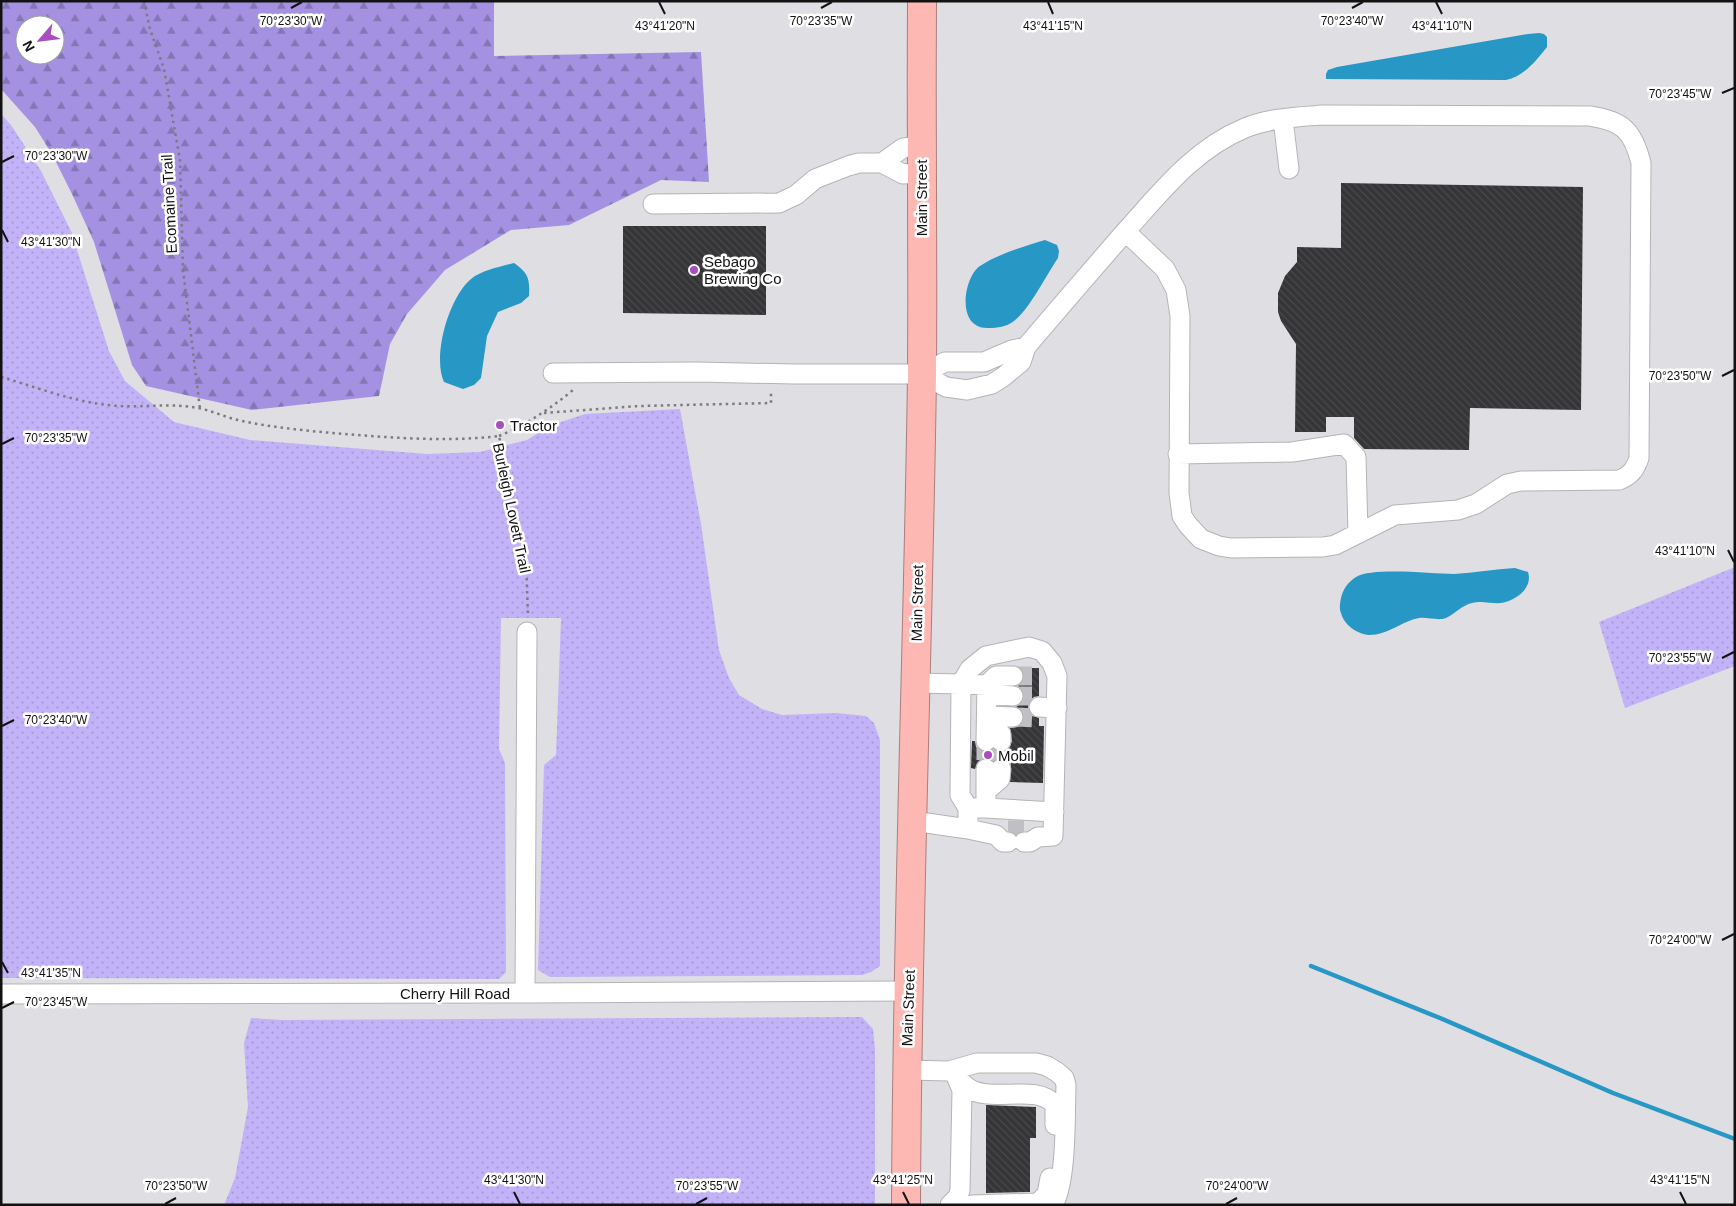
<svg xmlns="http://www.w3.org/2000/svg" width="1736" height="1206" viewBox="0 0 1736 1206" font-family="Arial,sans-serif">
<defs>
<pattern id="grass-dots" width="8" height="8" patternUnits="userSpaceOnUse" patternTransform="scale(1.25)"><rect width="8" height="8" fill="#c2b3f8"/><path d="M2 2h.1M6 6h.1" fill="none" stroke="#a699d4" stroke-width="1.8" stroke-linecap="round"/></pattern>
<pattern id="forest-firs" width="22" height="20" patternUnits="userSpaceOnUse" patternTransform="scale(1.25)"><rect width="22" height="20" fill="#a491e1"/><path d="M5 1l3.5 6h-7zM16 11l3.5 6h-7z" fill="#8475b5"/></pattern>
<pattern id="building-back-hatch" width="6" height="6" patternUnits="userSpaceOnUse" patternTransform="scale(1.25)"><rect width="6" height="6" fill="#353538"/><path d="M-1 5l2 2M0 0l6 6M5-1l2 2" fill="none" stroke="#49494b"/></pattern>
</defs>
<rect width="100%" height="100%" fill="#dfdee2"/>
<path fill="url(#grass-dots)" d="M 1,114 L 11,125 L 41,171 L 71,231 L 109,351 L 125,381 L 174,422 L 250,440 L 427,454 L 480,452 L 527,440 L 549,426 L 585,414 L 680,409 L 701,524 L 719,650 L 729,678 L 739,695 L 762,709 L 782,715 L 836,713 L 866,716 L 874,723 L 880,740 L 880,966 L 871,972 L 862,975 L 550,977 L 538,970 L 544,765 L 556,755 L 561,618 L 501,618 L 499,749 L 505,763 L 506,972 L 499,979 L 1,978 Z
M 1735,567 L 1735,666 L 1625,708 L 1599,622 Z
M 862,1017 L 873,1029 L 875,1049 L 875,1205 L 224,1205 L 235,1178 L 248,1107 L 244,1043 L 251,1018 L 282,1020 Z"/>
<path fill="url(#forest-firs)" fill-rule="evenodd" d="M 1,1 L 494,1 L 494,56 L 701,52 L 709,182 L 661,180 L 569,225 L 511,230 L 445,270 L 407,314 L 390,344 L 379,396 L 252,410 L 146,386 L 132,365 L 94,242 L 72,194 L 52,154 L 35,127 L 1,89 ZM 25,25 L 55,25 L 55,55 L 25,55 Z"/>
<path fill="#2797c5" d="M 1539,33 L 1544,34 L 1547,37 L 1547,47 C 1536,61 1524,76 1506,80 L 1326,79 L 1326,74 L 1328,70 L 1337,67 L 1528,34 Z
M 1045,240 L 1057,245 L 1059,251 L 1058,258 C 1047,274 1029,310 1014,321 C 1006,327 998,328 988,328 C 955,329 964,276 980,266 C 998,254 1025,246 1045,240 Z
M 514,263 C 528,273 530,278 529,296 L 521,303 L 498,312 L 487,336 L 481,378 L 474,385 L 463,389 L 444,382 C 432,356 449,297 471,279 C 482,270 500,267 514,263 Z
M 1515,568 L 1528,572 C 1532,584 1523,594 1513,599 C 1497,608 1487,599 1472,603 C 1462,605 1455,614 1446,618 C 1438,621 1428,617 1419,618 C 1402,621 1388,635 1369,635 C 1357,634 1344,625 1341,613 C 1339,609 1340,603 1341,598 C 1343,589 1348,582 1356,577 C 1373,567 1432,574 1454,574 C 1474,573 1495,569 1515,568 Z"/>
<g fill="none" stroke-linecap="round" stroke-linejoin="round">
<path stroke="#2797c5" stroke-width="4.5" d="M 1311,966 L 1440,1018 L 1613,1093 L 1735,1139"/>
</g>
<path fill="url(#building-back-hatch)" d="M 1341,183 L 1583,187 L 1581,410 L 1470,408 L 1469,450 L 1364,449 L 1354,438 L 1354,417 L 1326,417 L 1326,432 L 1295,432 L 1296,344 L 1281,321 L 1278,312 L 1278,293 L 1285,276 L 1297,262 L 1297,247 L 1341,248 Z
M 623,226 L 766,226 L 766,315 L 623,313 Z
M 1020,668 L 1039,668 L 1039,696 L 1034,697 L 1030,700 L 1028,707 L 1029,712 L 1032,716 L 1039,718 L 1039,726 L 1044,726 L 1043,783 L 1010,782 L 1011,765 L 1008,760 L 1003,758 L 993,761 L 986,758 L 981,759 L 977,763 L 975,769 L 971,768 L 972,741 L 975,741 L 976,747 L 981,751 L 986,752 L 994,749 L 1001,752 L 1006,751 L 1010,747 L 1012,741 L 1010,728 L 1018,727 L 1023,723 L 1024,717 L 1023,712 L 1016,707 L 1022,703 L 1024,697 L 1023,691 L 1018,686 L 1022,682 L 1024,676 Z
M 1008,821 L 1024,822 L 1024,831 L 1016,835 L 1008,831 Z
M 986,1105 L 1036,1107 L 1036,1138 L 1030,1138 L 1030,1192 L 986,1193 Z"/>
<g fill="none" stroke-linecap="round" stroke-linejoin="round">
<path stroke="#c0bfc3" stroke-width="19" stroke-dasharray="19 9" stroke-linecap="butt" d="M 1013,676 L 1039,676
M 1013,696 L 1039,696
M 1013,717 L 1039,718
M 986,741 L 986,769
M 1001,769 L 1001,741
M 1008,830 L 1024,830"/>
<g stroke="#b4b4b7" stroke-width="21">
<path id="minor" d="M 1283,119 L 1289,169
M 882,163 L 903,148 L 921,145
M 653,204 L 779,203 L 796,195 L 815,179 L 848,166 L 859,163 L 882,163 L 903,174 L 921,173
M 553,373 L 697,372 L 794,374 L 922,374 L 946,387 L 967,390 L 992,384 L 1003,377 L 1021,362 L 1026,347 C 1059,308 1092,270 1125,232 C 1161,192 1194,149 1245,128 C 1269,118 1297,117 1323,115 L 1590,116 C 1623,121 1633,131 1641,163 L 1639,458 C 1635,470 1630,476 1619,480 L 1521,481 L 1507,484 L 1476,504 L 1458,510 L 1395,515 L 1335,545 L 1323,547 L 1231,548 L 1219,546 L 1201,539 L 1188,525 L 1182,516 L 1179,493 L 1180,316 L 1176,290 L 1165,269 L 1126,232
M 922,374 L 945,362 L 984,362 L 1012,350 L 1026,347
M 1178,454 L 1292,452 L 1344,444 L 1356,457 L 1358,533
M 987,685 L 996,676 L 1013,676
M 987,694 L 1013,696
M 1039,707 L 1057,708
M 987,716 L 1013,717
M 987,720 L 1001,734 L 1001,741
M 986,741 L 987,685 L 961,684 L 970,669 L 986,656 L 1029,647 L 1042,651 L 1052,663 L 1057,676 L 1053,836 L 1038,837 L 1030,842 L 1024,842
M 986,791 L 1000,779 L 1001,769
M 974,808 L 986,808 L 986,769
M 986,808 L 1054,812
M 913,821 L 968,829 L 968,808 L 960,795 L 961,684 L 916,683
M 968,829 L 996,835 L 1003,842 L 1008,842
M 525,993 L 527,632
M 1,994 L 525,993 L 909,991
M 906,1070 L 949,1071 L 977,1063 L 1036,1063 L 1047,1066 L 1057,1072 L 1064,1078 L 1066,1085 C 1065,1114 1067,1181 1053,1205
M 958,1079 C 963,1084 968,1089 974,1091 C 998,1101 1037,1084 1055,1105 L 1055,1125
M 950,1205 L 958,1197 L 960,1190 L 962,1090 L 956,1076
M 972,1205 L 1038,1203 L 1047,1194 L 1050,1178"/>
</g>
<g stroke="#ab7e7b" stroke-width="30">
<path id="highway" d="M 906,1205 C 907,929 918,652 922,376 C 923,251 921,126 922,1"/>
</g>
<path stroke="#7c7c7e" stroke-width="2.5" stroke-dasharray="2.5 4" stroke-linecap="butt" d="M 144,1 L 150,29 L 164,69 L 180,160 L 183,270 L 200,409
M 1,377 C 36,387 71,401 108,405 C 139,409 166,402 198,408 C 213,411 227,418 242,421 C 275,428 310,431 344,434 C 395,438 448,442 499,436 L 526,559 L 528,616
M 544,413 L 639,406 L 771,403 L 771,390
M 499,436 C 527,424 550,409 573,390"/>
<use href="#minor" stroke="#fff" stroke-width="19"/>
<use href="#highway" stroke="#feb8b3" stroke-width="28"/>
</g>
<path fill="none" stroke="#121213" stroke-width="2" d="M 659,2 L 665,14M 1048,2 L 1053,14M 1436,2 L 1442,14M 291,8 L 302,2M 821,8 L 832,2M 1352,8 L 1363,2M 1722,93 L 1734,88M 2,162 L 14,156M 2,230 L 8,242M 1722,376 L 1734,370M 2,444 L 14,438M 1728,550 L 1734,562M 1722,658 L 1734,652M 2,726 L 14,720M 1722,940 L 1734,934M 2,962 L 8,973M 2,1008 L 14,1002M 514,1192 L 520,1204M 903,1192 L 909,1204M 1680,1192 L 1686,1204M 165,1204 L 176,1198M 696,1204 L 707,1198M 1226,1204 L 1237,1198"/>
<g fill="#a74fbc" stroke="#fff" stroke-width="2">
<circle cx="694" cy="270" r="5"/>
<circle cx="500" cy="425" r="5"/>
<circle cx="988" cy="755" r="5"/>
</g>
<g text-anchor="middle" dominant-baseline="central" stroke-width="5" stroke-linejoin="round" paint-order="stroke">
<g font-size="15" fill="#121213" stroke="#fff">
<text transform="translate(921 198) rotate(-90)">Main Street</text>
<text transform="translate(169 204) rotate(-93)">Ecomaine Trail</text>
<text transform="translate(512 508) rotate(78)">Burleigh Lovett Trail</text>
<text transform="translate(917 603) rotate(-89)">Main Street</text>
<text x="455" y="993">Cherry Hill Road</text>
<text transform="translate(908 1008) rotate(-88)">Main Street</text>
</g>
<g font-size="15" fill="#121213" stroke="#fff" text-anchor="start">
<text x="704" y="261">Sebago<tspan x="704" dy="17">Brewing Co</tspan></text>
<text x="510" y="425">Tractor</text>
<text x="998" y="755">Mobil</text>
</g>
</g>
<g font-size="12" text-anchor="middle" fill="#121213" stroke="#fff" stroke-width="5" stroke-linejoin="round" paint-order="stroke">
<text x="821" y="25">70°23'35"W</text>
<text x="291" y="25">70°23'30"W</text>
<text x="1352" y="25">70°23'40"W</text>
<text x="1053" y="30">43°41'15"N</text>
<text x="1442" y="30">43°41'10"N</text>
<text x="665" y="30">43°41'20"N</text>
<text x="1680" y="98">70°23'45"W</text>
<text x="56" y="160">70°23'30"W</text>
<text x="51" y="246">43°41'30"N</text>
<text x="1680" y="380">70°23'50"W</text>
<text x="56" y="442">70°23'35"W</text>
<text x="1685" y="555">43°41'10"N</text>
<text x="1680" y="662">70°23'55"W</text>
<text x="56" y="724">70°23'40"W</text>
<text x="1680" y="944">70°24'00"W</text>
<text x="51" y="977">43°41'35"N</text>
<text x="56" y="1006">70°23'45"W</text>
<text x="514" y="1184">43°41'30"N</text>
<text x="903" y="1184">43°41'25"N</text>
<text x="1680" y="1184">43°41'15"N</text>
<text x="176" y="1190">70°23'50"W</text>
<text x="707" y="1190">70°23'55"W</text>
<text x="1237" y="1190">70°24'00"W</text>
</g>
<rect width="1736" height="1206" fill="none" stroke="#121213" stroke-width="5"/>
<g transform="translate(40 40) rotate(242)"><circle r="24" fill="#ffffff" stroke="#a0a0a1"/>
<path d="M0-4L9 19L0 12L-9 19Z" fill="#a74fbc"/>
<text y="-8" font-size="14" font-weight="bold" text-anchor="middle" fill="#121213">N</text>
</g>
</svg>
